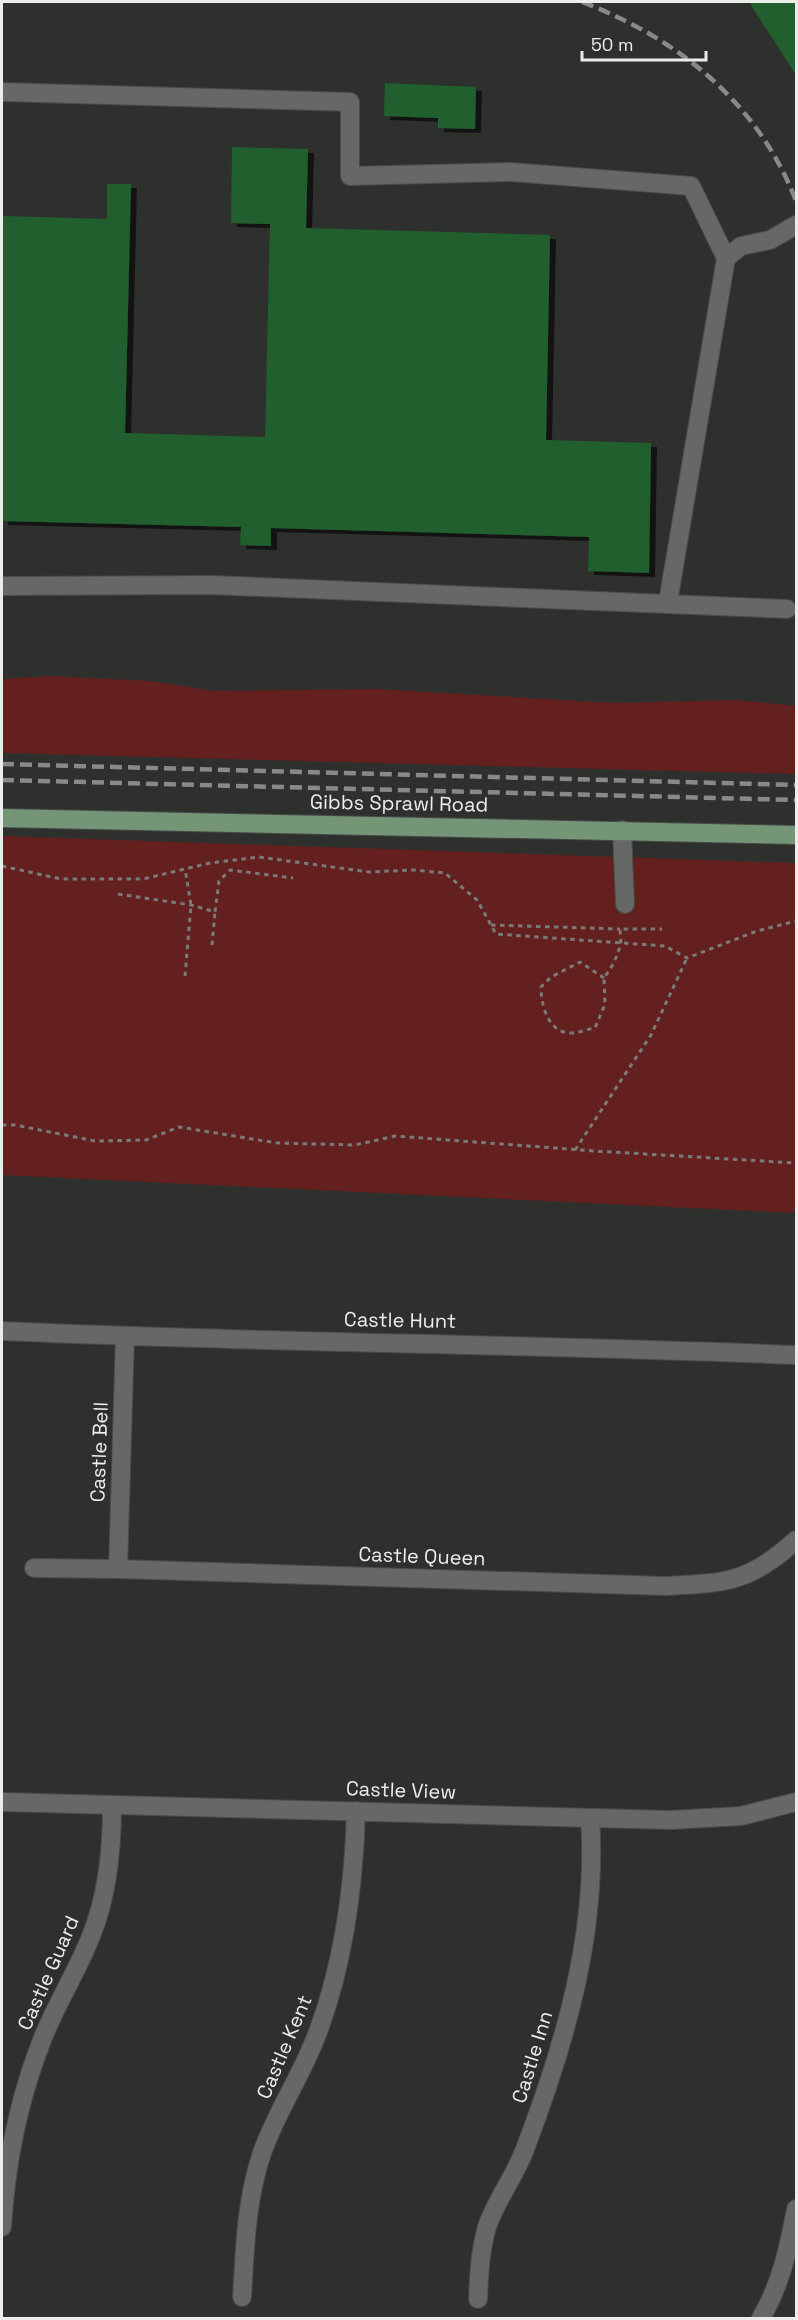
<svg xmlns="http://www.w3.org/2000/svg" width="798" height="2320" viewBox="0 0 798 2320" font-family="'Space Grotesk',sans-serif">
<defs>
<filter id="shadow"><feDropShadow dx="6" dy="4" stdDeviation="0" flood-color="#0009"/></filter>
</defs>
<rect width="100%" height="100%" fill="#2e302e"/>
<path fill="#64201f" d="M 50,676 L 151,681 L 215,691 L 377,689 L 614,703 L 736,700 L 796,706 L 796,774 L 2,753 L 2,679 Z
M 2,836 L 796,863 L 796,1213 L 2,1175 Z"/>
<path fill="#235e2d" filter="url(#shadow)" d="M 749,2 L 796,2 L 796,75 Z
M 385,83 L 476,87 L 475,129 L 438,128 L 438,118 L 384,116 Z
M 232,147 L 308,149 L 306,228 L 550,235 L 546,440 L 651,443 L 649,573 L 588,571 L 589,537 L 271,528 L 271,546 L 240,545 L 241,527 L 2,521 L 2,216 L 107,219 L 107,184 L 131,184 L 125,433 L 265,437 L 270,224 L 231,223 Z"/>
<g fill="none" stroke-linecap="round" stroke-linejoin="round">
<g stroke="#494b49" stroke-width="20">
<path id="minor" d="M 2,92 L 350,102 L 350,176 L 511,172 L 691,186 L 726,258 L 668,602
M 726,258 L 741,246 L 770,240 L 796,225
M 2,586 L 211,585 L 787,609
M 622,830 L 625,904
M 2,1331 C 266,1343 532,1344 796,1355
M 34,1568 L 118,1569 L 665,1586 C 726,1583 749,1583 796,1540
M 118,1569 L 125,1336
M 2,1802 L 670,1820 L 741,1816 L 796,1802
M 2,2227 C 6,2163 18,2101 42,2040 C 56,2004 77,1972 91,1936 C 108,1895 112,1850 112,1806
M 242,2297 C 245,2248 246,2200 262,2153 C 277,2110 304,2072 319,2029 C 345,1958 354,1885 356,1811
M 478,2299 C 479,2275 480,2251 487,2227 C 496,2200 515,2176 525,2149 C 565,2044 598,1932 590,1818
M 761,2318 C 781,2284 789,2247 796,2209"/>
</g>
<g stroke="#494b49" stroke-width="20">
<path id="major" d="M 2,818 L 796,835"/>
</g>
<path stroke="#797b79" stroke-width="3" stroke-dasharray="4.5 4.5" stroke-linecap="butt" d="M 2,866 L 61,879 L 143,879 L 210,863 L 259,857 L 369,872 L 414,870 L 445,873 L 477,900 L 496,934 L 665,946 L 687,958 L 757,931 L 796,921
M 118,894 L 191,905 L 215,912 L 219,881 L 230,870 L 293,878
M 491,925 L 620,929
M 212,945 L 215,912
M 185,976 L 191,905 L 185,869
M 604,978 L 580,962 L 551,977 L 541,987 C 541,1005 548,1033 571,1033 C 579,1033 587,1029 595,1028 L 605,1004 L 604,978 L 614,963 L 621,944 L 620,929 L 662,929
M 2,1125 L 15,1125 L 95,1141 L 146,1140 L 179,1127 L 277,1143 L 355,1145 L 395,1136 L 595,1151 L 796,1163
M 575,1150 L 651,1035 L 687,958"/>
<use href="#minor" stroke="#666866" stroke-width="18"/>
<use href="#major" stroke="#749677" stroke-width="18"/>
<path stroke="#888a88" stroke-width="4.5" stroke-dasharray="12 6" stroke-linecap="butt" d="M 582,2 C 678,38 759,104 796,201
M 2,764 L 796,785
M 2,780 L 796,800"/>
</g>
<g text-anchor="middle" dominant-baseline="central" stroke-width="4.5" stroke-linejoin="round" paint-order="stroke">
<g font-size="20" fill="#ebedeb" stroke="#2e302e">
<text transform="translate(399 803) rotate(1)">Gibbs Sprawl Road</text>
<text transform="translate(400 1320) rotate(1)">Castle Hunt</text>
<text transform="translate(99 1452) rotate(-88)">Castle Bell</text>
<text transform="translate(422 1556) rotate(2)">Castle Queen</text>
<text transform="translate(401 1790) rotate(2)">Castle View</text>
<text transform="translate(48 1973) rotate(-66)">Castle Guard</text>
<text transform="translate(284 2047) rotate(-67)">Castle Kent</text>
<text transform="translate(532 2057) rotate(-73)">Castle Inn</text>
</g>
</g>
<rect width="798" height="2320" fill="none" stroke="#ebedeb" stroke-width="6"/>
<path d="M582 51v9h124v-9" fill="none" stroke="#ebedeb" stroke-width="3"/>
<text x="591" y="51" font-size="18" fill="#ebedeb" stroke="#2e302e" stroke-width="4.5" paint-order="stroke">50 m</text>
</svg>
